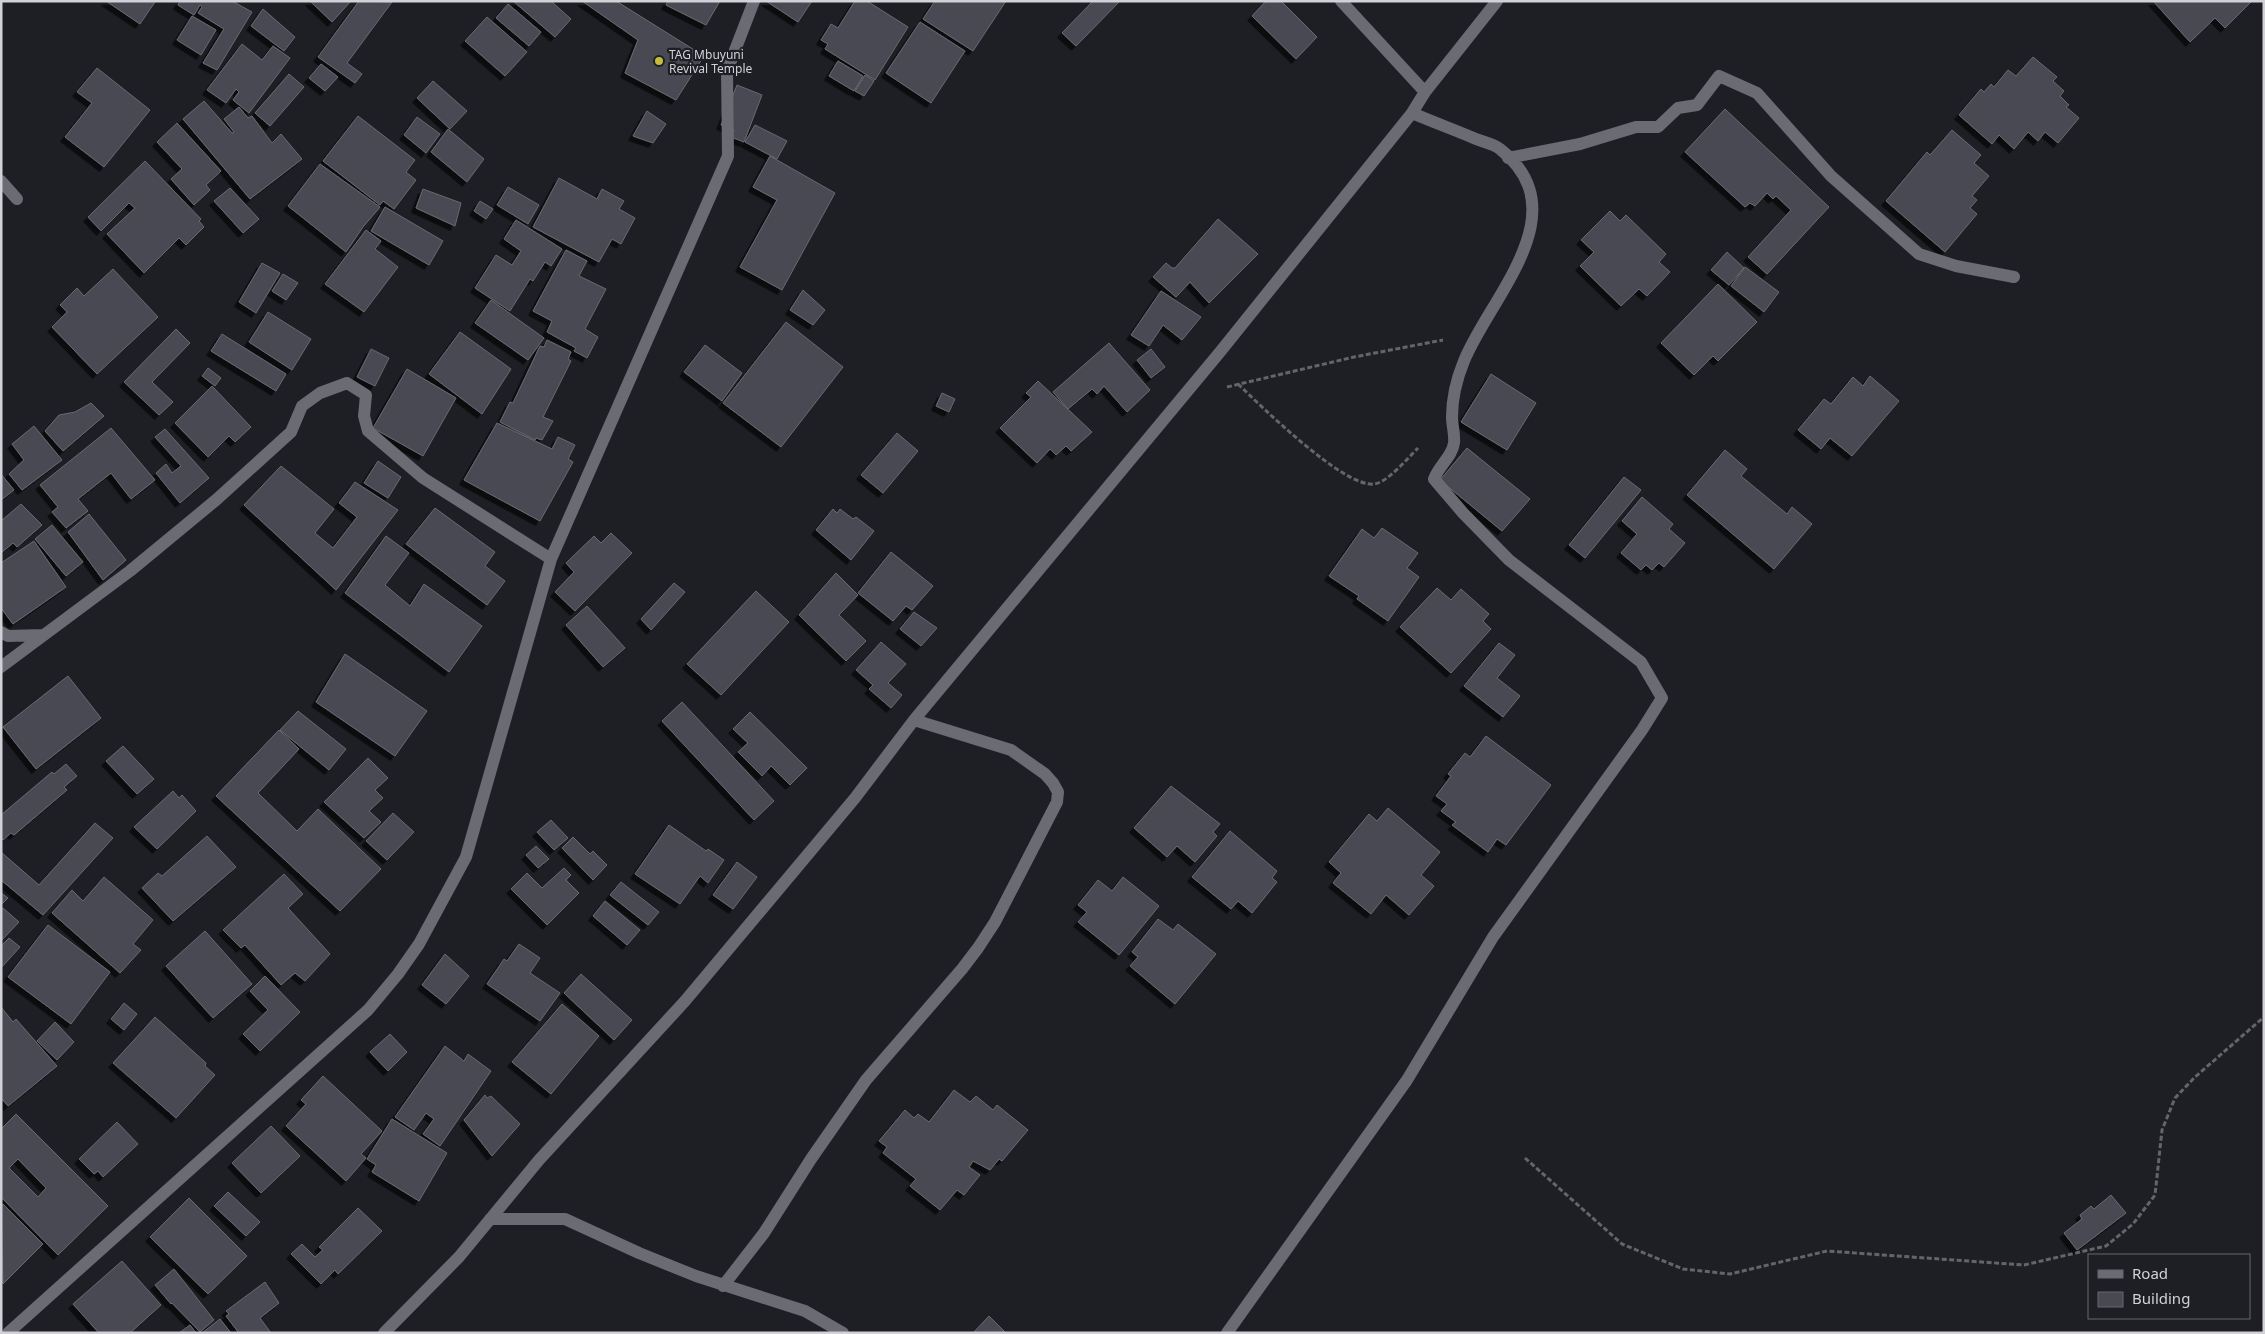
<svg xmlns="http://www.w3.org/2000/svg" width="2265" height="1334" viewBox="0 0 2265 1334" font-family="'Noto Sans',sans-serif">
<defs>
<filter id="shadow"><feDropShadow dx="-4.5" dy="4.5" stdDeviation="0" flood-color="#0009"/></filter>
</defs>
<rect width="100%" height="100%" fill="#1e1e25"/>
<path fill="#494952" stroke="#696972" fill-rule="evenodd" filter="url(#shadow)" d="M 106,1 L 154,1 L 155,2 L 140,24 Z
M 180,1 L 232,1 L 252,12 L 217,70 L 203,63 L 224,29 L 198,13 L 202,7 L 200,5 L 194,15 L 178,5 Z
M 310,1 L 351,1 L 332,22 Z
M 359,1 L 392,2 L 347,63 L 362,74 L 355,83 L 318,57 Z
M 513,1 L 553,1 L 552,2 L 571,19 L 555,37 Z
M 582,1 L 616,1 L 704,56 L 676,100 L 625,73 L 638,40 Z
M 668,1 L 720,1 L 706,25 L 666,5 Z
M 766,1 L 812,1 L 798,22 Z
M 855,1 L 867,1 L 908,27 L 875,80 L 825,49 L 828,44 L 821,40 L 831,24 L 838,28 Z
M 935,1 L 1006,1 L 973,51 L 923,19 Z
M 1093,1 L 1120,1 L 1076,46 L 1062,33 Z
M 1266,1 L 1281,1 L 1317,37 L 1296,59 L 1252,16 Z
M 2153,1 L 2252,1 L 2225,28 L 2215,18 L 2190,42 Z
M 508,4 L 541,32 L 529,46 L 496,18 Z
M 263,9 L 295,37 L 284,51 L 251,26 Z
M 192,16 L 216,30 L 201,55 L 177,40 Z
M 487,17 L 527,52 L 505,76 L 465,41 Z
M 920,22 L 965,51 L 931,103 L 886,73 Z
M 242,44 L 262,60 L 273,46 L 290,58 L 249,113 L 233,100 L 239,92 L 236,89 L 226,103 L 207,90 Z
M 2033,57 L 2057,77 L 2053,81 L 2064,91 L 2060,96 L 2069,105 L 2066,107 L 2079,118 L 2058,143 L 2045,132 L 2038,141 L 2028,132 L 2014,149 L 1999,135 L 1992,144 L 1959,115 L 1981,89 L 1984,92 L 1991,84 L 1994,87 L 2008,70 L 2016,76 Z
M 838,61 L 863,76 L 854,91 L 829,76 Z
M 321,64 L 338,77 L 325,91 L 309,78 Z
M 97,68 L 150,110 L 104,167 L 65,137 L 92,103 L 77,92 Z
M 289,74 L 304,87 L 270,126 L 255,113 Z
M 865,75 L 874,81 L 864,96 L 855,91 Z
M 433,81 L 467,111 L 450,129 L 417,98 Z
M 737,85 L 762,95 L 744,142 L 731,137 L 734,130 L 721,125 Z
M 204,101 L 232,133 L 234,132 L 224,119 L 239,107 L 248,118 L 252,116 L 272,143 L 281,134 L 302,159 L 250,199 L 183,119 Z
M 1725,109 L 1829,207 L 1767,274 L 1748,257 L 1791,210 L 1776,196 L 1773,199 L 1767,193 L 1755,206 L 1750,203 L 1745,207 L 1685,152 Z
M 647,111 L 666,124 L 653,143 L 633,136 Z
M 358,116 L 415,160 L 406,172 L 416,180 L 394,209 L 383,201 L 380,205 L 323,161 Z
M 417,117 L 440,134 L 426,153 L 404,135 Z
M 177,123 L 221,171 L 206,185 L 210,190 L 194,205 L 171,179 L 182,169 L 157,142 Z
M 755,125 L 787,141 L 777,159 L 745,142 Z
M 448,129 L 484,159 L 467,182 L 431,152 Z
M 1952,130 L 1981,155 L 1974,163 L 1989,176 L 1972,196 L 1977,200 L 1970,208 L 1977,214 L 1945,252 L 1886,201 L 1927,152 L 1930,155 Z
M 770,156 L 835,193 L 782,290 L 740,267 L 777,200 L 753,187 Z
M 145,161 L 201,219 L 199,221 L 204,227 L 186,245 L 179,238 L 144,273 L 107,234 L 135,208 L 129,203 L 101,231 L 88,217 Z
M 320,164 L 380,207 L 363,227 L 346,252 L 288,206 Z
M 559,178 L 597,199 L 602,189 L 624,201 L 619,209 L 635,218 L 621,244 L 612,239 L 599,262 L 533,227 Z
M 508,187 L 539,205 L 528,224 L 497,205 Z
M 230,188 L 259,219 L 243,233 L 214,201 Z
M 423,189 L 461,203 L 455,226 L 416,208 Z
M 480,201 L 493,209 L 486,219 L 474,211 Z
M 385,207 L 443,241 L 429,265 L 371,231 Z
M 1610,211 L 1620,221 L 1626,215 L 1666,254 L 1659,262 L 1670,272 L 1647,296 L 1639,289 L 1621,306 L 1580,266 L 1594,252 L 1581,240 Z
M 1218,219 L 1258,254 L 1209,303 L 1190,282 L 1176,297 L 1153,277 L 1166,263 L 1172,268 L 1175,268 Z
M 516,220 L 562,249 L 551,266 L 545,262 L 533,281 L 530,279 L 510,311 L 475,288 L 496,255 L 512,265 L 521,251 L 504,239 Z
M 366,230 L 381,241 L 375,249 L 398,267 L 364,312 L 325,284 Z
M 566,250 L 587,261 L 579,276 L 606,289 L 585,329 L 598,337 L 587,358 L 574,351 L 576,348 L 547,332 L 552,321 L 533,311 Z
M 1727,252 L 1744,268 L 1729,285 L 1711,270 Z
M 262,263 L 280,273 L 256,313 L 239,302 Z
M 1745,267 L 1779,292 L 1764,312 L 1731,286 Z
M 113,269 L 158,317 L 97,374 L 52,327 L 67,312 L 60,305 L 77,288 L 84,296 Z
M 283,274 L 298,283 L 286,300 L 272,291 Z
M 1718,284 L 1757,322 L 1718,361 L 1713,356 L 1694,375 L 1661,343 Z
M 803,290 L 825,310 L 813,325 L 790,310 Z
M 1161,291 L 1201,317 L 1182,340 L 1163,325 L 1149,346 L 1131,335 Z
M 491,300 L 544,338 L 528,360 L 475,323 Z
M 268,312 L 311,339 L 292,370 L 249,342 Z
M 786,322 L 843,367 L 781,447 L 723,403 Z
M 176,329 L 190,343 L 152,382 L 173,402 L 159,415 L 124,382 Z
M 460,332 L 511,369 L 482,414 L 429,374 Z
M 222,334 L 286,374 L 276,391 L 211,351 Z
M 547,340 L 571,352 L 568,359 L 571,361 L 543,417 L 553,421 L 542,440 L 536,438 L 535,440 L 500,422 L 510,402 L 513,403 L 540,346 L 544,347 Z
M 1109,343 L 1150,390 L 1127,412 L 1104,386 L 1097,394 L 1092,389 L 1068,409 L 1053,392 Z
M 705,345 L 742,373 L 722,401 L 684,372 Z
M 371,349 L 389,358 L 375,386 L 357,377 Z
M 1151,349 L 1165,367 L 1151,378 L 1137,360 Z
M 208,368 L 221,378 L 215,386 L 202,376 Z
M 407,369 L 456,398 L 423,456 L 373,428 Z
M 1491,374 L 1536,403 L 1507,450 L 1461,422 Z
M 1870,376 L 1899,401 L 1852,456 L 1830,438 L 1821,449 L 1798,430 L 1824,399 L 1831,404 L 1853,377 L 1863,386 Z
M 1038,381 L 1092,432 L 1071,451 L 1066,446 L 1056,455 L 1050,449 L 1037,463 L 1000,428 L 1031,397 L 1026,393 Z
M 212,386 L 251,427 L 235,442 L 229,436 L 208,457 L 175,423 Z
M 942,393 L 955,399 L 949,412 L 936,406 Z
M 91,403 L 104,416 L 63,451 L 45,431 L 59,415 L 75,412 Z
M 497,423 L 552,449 L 558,437 L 575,445 L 568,459 L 573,462 L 540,521 L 464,480 Z
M 34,426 L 62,460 L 22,490 L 9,474 L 24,460 L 12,444 Z
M 111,428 L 155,480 L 131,499 L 111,473 L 78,499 L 88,511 L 66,528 L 52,512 L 58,507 L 40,485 Z
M 165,429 L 209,478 L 180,503 L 156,473 L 166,464 L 172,473 L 181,466 L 155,437 Z
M 897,433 L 918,451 L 883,493 L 861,475 Z
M 1467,448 L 1530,499 L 1502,531 L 1440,480 Z
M 1725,450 L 1747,469 L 1741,476 L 1787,514 L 1792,507 L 1812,524 L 1774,569 L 1687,495 Z
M 378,461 L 401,477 L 388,498 L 364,483 Z
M 281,466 L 334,509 L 315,533 L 333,548 L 357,517 L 339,503 L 355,482 L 398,510 L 336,590 L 244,505 Z
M 1,474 L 14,490 L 1,500 Z
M 1624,477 L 1641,490 L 1585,558 L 1569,545 Z
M 1642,497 L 1673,524 L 1669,529 L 1685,543 L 1664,567 L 1659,563 L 1652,570 L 1646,565 L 1641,570 L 1621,553 L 1637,534 L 1622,521 Z
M 21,504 L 42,525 L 17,547 L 13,543 L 1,553 L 1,521 Z
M 435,508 L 495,552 L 485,566 L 505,581 L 487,605 L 406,544 Z
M 833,509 L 837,513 L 840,509 L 853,519 L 856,517 L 874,531 L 851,560 L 816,530 Z
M 89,514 L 126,560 L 103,580 L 68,532 Z
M 52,525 L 83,562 L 66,576 L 35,539 Z
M 1382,528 L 1418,553 L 1407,568 L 1419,577 L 1388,621 L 1357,599 L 1359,596 L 1329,576 L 1362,529 L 1374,538 Z
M 611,533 L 632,553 L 575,611 L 555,592 L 574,572 L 566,563 L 594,536 L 601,543 Z
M 386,536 L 409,553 L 385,585 L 410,606 L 424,584 L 482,626 L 449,672 L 345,593 Z
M 34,541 L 66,587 L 13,624 L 1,608 L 1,563 Z
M 891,552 L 933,586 L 912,610 L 906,606 L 893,621 L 858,593 Z
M 836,573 L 858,595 L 839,615 L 866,641 L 846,661 L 799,615 Z
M 674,583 L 685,592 L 651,630 L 641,619 Z
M 1437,588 L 1451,600 L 1461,589 L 1489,614 L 1483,621 L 1491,629 L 1451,673 L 1400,627 Z
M 756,591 L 789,622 L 721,695 L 687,664 Z
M 587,606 L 625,648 L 603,667 L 566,625 Z
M 914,612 L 937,628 L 921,646 L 900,629 Z
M 881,642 L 906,664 L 888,683 L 902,695 L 891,708 L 869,689 L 873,685 L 856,670 Z
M 1499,643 L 1515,655 L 1497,678 L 1520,696 L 1503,717 L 1464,686 Z
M 345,654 L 427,711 L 395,756 L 316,702 Z
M 68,676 L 101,718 L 36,769 L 3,727 Z
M 682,702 L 774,801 L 754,820 L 662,721 Z
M 298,711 L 346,749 L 329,770 L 280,730 Z
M 750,712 L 807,768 L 790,785 L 771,766 L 762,776 L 738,752 L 748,743 L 733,729 Z
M 279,730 L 299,749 L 258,793 L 297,831 L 318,809 L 381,869 L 340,911 L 216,796 Z
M 1486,736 L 1551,785 L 1506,845 L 1497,839 L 1488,852 L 1452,825 L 1456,822 L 1441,811 L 1447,804 L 1436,796 L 1451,776 L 1448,774 L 1465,753 L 1470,757 Z
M 123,746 L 154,779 L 137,794 L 106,761 Z
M 368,758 L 388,778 L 375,790 L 383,798 L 369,811 L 381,822 L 364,838 L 324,802 Z
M 66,764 L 77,776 L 64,787 L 67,790 L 14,835 L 11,833 L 3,840 L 1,837 L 1,815 L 52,772 L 54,774 Z
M 1171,786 L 1220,824 L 1213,832 L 1217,836 L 1195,862 L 1177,846 L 1167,857 L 1134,828 Z
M 173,791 L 179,798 L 182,795 L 196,811 L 157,849 L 134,827 Z
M 1388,808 L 1440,852 L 1421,875 L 1434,886 L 1409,915 L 1386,895 L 1371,914 L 1333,883 L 1341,873 L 1329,862 L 1369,814 L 1377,821 Z
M 393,813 L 414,832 L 387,860 L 366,841 Z
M 551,820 L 568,838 L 554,850 L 537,832 Z
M 95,823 L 113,838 L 43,915 L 1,880 L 1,852 L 39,885 Z
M 669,825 L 706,851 L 708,849 L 724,860 L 708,883 L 700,876 L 680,904 L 635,874 Z
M 1230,831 L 1277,871 L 1272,878 L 1277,882 L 1252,913 L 1238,901 L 1231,909 L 1192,877 Z
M 207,836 L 236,867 L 173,921 L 142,888 L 158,873 L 162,876 Z
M 573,837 L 590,854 L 593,851 L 607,865 L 593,880 L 562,848 Z
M 536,846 L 549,859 L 538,868 L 526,855 Z
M 737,862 L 757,877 L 733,909 L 713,895 Z
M 564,868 L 571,875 L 566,880 L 579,893 L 547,925 L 511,889 L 527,873 L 542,888 Z
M 284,874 L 303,894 L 288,908 L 330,954 L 305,981 L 295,973 L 281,985 L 245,945 L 241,948 L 223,930 Z
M 104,877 L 153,920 L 133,944 L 141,950 L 120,973 L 52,913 L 72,890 L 83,901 Z
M 1123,877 L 1159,906 L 1119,955 L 1078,922 L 1087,912 L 1078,905 L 1098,880 L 1112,891 Z
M 621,882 L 659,912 L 648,925 L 610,895 Z
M 1,893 L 8,898 L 1,905 Z
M 605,901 L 640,930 L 627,945 L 593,916 Z
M 3,908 L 19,922 L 1,941 L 1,910 Z
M 1158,919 L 1173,930 L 1178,924 L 1216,954 L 1175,1004 L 1130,966 L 1138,957 L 1132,952 Z
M 48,925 L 110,972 L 71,1024 L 8,977 Z
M 205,931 L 252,984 L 213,1018 L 166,966 Z
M 9,938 L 20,947 L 1,968 L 1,946 Z
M 519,944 L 540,958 L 530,973 L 560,993 L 540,1021 L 487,984 L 504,959 L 507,961 Z
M 445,954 L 469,976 L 446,1004 L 422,985 Z
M 581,974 L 632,1020 L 614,1040 L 564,993 Z
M 265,976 L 300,1012 L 260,1051 L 243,1034 L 268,1010 L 250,991 Z
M 124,1003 L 137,1014 L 124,1030 L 111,1019 Z
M 562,1004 L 599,1036 L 551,1094 L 512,1062 Z
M 1,1007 L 13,1022 L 16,1019 L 57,1066 L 8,1106 L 1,1098 Z
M 155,1017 L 206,1063 L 205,1066 L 215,1075 L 176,1118 L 113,1063 Z
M 55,1022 L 74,1042 L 57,1060 L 37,1041 Z
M 390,1034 L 407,1052 L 388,1071 L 370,1052 Z
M 445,1046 L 464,1061 L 468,1054 L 491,1071 L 440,1146 L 423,1134 L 434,1119 L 426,1113 L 414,1130 L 395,1117 Z
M 323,1076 L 382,1131 L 361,1154 L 366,1158 L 346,1181 L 286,1126 L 306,1104 L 301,1100 Z
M 954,1090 L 970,1102 L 976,1096 L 993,1110 L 997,1105 L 1028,1130 L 1002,1161 L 999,1159 L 990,1170 L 973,1161 L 969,1167 L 980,1175 L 964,1195 L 957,1190 L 940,1210 L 910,1186 L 916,1179 L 883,1153 L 887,1147 L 879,1141 L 905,1110 L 914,1118 L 918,1114 L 929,1122 Z
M 485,1095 L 487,1098 L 491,1096 L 520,1124 L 492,1156 L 464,1120 Z
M 16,1114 L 108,1206 L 58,1255 L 1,1197 L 1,1129 ZM 18,1159 L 46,1188 L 38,1197 L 9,1168 Z
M 392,1119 L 447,1153 L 419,1201 L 372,1172 L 376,1165 L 367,1159 Z
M 117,1122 L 138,1144 L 103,1177 L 98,1171 L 94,1174 L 79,1159 Z
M 271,1126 L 300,1156 L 261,1193 L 232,1163 Z
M 228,1192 L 260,1222 L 246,1236 L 214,1206 Z
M 2111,1195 L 2126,1213 L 2077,1250 L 2064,1233 L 2082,1219 L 2080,1215 L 2091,1206 L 2094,1209 Z
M 189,1198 L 247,1256 L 208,1294 L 150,1237 Z
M 3,1204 L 43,1244 L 3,1284 L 1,1206 Z
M 358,1208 L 382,1231 L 338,1274 L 335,1270 L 321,1284 L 291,1254 L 302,1244 L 315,1257 L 323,1250 L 319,1247 Z
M 122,1261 L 161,1305 L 130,1333 L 99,1333 L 73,1304 Z
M 174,1269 L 214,1320 L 200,1332 L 172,1303 L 171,1304 L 155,1285 Z
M 265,1282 L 279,1303 L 260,1318 L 271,1333 L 239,1333 L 226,1316 L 229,1314 L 226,1311 Z
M 989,1316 L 1006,1333 L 973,1333 Z
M 220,1319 L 231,1333 L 202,1333 Z
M 190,1325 L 196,1333 L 179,1333 Z"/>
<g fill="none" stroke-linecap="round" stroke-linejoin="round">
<path stroke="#64646a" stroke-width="3" stroke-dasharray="5 2.5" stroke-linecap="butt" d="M 1238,384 C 1261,406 1344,488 1374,484 C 1387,483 1408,458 1418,448
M 1227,387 L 1354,357 L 1443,340
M 1525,1158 L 1622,1244 L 1683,1269 L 1730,1274 L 1827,1251 L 2024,1265 L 2106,1246 L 2133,1224 L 2155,1195 L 2162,1130 L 2175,1098 L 2195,1077 L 2264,1017"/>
<path stroke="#6b6b74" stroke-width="12" d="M 1341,1 L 1425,92
M 1508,158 L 1580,144 L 1636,127 L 1658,127 L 1678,108 L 1697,105 L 1719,76 L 1757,93 L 1831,176 L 1919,254 L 1956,266 L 2014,277
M 1,181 L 17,199
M 1,632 L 8,636 L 43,635
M 1,667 L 130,571 L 216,500 L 291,432 L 302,406 L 320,393 L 347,383 L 366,395 L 364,416 L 368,431 L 423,478 L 551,559
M 490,1219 L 565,1219 L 639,1253 L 696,1276 L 805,1311 L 843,1333
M 723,1286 L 764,1233 L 811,1159 L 866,1080 L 962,969 L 978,948 L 995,922 L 1057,802 L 1058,792 L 1053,783 L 1045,774 L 1011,750 L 914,720
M 8,1333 L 368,1010 L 398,974 L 419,944 L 466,857 L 551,559 L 728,156 L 727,71 L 754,1
M 384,1333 L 459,1257 L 539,1160 L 685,1001 L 855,798 L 914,720 L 1220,352 L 1412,113 L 1425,92 L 1497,1
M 1227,1333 L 1407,1080 L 1493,937 L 1642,730 L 1662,698 L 1641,662 L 1509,560 L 1463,513 L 1434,479 C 1439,465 1452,457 1454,443 C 1455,435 1452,425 1452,417 C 1452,398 1457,378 1464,361 C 1490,297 1580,212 1500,149 C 1494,144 1483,142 1476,139 C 1455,130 1433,122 1412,113"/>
</g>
<circle fill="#c5bc3d" stroke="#1e1e25" stroke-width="2" cx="659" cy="61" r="5"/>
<g text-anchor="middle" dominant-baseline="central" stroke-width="4.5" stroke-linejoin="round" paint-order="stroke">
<g font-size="12" fill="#d1d1d7" stroke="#1e1e25" text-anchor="start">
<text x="669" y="54">TAG Mbuyuni<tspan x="669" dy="14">Revival Temple</tspan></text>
</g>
</g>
<rect width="2265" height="1334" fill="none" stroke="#d1d1d7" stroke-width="5"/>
<rect x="2088" y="1254" width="162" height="65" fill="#1e1e25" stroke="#66666c"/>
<rect x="2098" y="1270" width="25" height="8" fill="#6b6b74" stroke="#66666c"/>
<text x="2132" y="1279" font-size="15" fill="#d1d1d7">Road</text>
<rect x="2098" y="1292" width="25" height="15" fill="#494952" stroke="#66666c"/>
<text x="2132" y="1304" font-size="15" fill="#d1d1d7">Building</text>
</svg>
